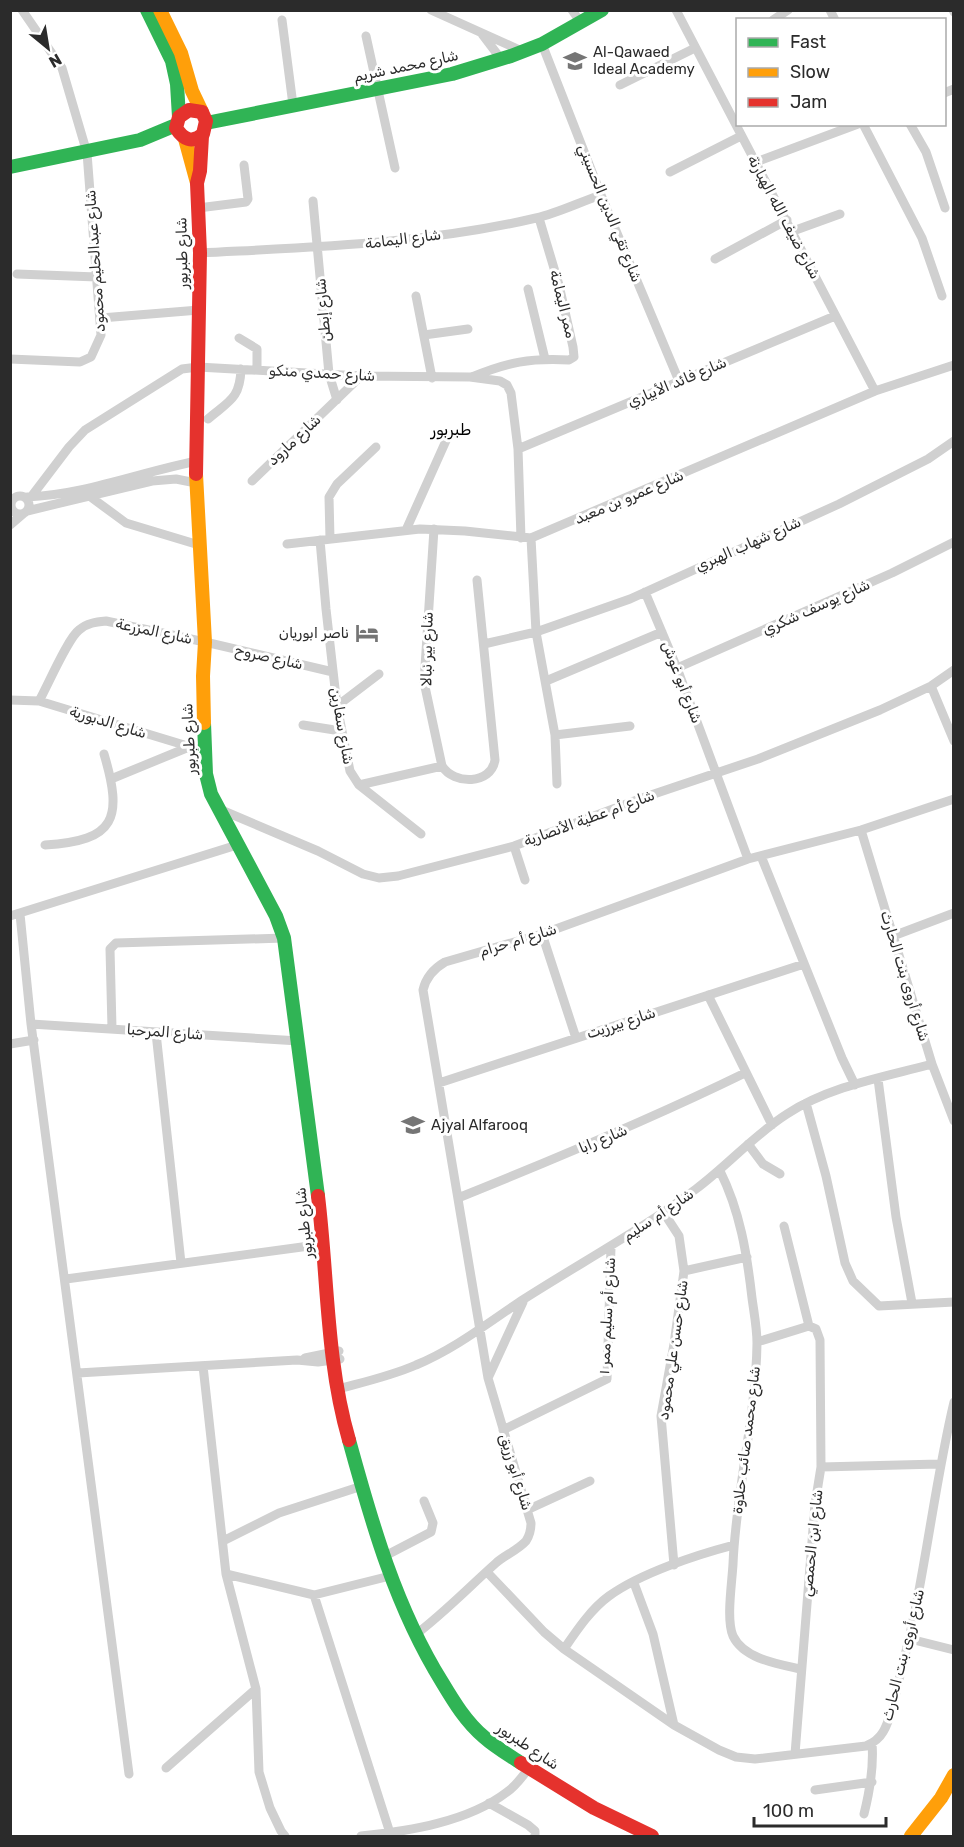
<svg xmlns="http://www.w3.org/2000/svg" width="964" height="1847" viewBox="0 0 964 1847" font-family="Rubik,'Noto Naskh Arabic',sans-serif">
<rect width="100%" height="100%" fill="#fff"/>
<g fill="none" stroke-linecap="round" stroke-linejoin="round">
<path stroke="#d0d0d0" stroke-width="9" d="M 431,10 L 524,52
M 572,10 L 581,23
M 676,10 L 875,391
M 830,10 L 835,20
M 953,10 L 954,12
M 282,20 L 293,105
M 773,20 L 788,10
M 482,34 L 501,59
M 366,36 L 395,168
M 542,44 L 601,195 L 679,381
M 620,85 L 695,48
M 944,93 L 954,89
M 863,124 L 922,238 L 942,296
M 910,124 L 926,152 L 945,208
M 756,162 L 858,124
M 670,172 L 741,136
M 313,201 L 329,374 L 337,400
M 198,208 L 246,202 L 248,199 L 244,165
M 793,231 L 840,214
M 200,253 C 313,247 426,244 536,218 C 558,213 580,202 601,195
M 715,259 L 787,220
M 17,274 L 97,277
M 528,289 L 545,359
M 416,296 L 432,378
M 101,318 L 199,310
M 424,335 L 468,329
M 239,338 L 257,349 L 257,370
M 10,359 L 80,362 L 91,357 L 101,335 L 87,153 L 62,68 L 22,10
M 472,377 C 508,362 530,358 569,360 L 574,357 L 573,347 L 559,285 L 539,218
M 208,419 C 229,401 240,399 241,369
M 518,449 L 835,316
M 252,481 L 361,376
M 88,495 L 126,523 L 199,545
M11 505a9 9 0 1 1 18 0a9 9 0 1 1-18 0Z
M 27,497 C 84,495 141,472 197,461
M 31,497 L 69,447 L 85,430 L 182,369 L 198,367 L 361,376 L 470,377 L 500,381 L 507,385 L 511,393 L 518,449 L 521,538
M 27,511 L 152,481 L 176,479 L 196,483
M 10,525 L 24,513
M 434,529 L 424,682 L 442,766 C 454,785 491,785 495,760 L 477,580
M 406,530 L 449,434
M 531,538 L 536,632 L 555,735 L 557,784
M 330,539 L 329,497 L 337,484 L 376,447
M 320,540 L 326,609 L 337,706 L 350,771 L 359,785 L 421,834
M 287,544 L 420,529 L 465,531 L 531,538 L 875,391 L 954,365
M 645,592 L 677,668 L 748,859
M 484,644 L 536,632 L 630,599 L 839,504 L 928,459 L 954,441
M 677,668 L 892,573 L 954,542
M 546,681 L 662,632
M 931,686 L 954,741
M 10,700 L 39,701 L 204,751
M 39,701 C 47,687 68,638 79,630 C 87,623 96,622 106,621 L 205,642 L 333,672
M 337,706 L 379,674
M 303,725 L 341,731
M 555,735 L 630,726
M 111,779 L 189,747
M 359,785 L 442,766
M 219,809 L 318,851 L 363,874 L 379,878 L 398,876 L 514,846 L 645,797 L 758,759 L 880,710 L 931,686 L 954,670
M 861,830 L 932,1064 L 954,1121
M 45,845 C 116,841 123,818 104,754
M 514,846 L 525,880
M 761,856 L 842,1058 L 855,1085
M 20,914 L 31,1024 L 129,1774
M 10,916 L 237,845
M 542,934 L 576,1038
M 893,936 L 954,913
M 708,995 L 772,1125
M 31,1024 L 299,1041
M 112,1028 L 110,949 L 116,943 L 284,938
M 156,1033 L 181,1263
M 10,1044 L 34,1040
M 878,1079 L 896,1217 L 912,1303
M 439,1083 L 804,964
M 806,1103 L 826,1176 L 845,1263 L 853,1281 L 879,1306 L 954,1302
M 748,1144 L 763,1164 L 780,1174
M 720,1171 C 740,1211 747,1254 752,1298 C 754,1313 757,1328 757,1343 C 756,1417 736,1490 733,1564 C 732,1583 726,1620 733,1636 C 744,1659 778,1664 800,1669
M 458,1198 C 555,1159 651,1119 745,1073
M 664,1213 L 679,1236 L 684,1271 L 674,1344 L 661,1416 L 674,1565
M 784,1226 L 809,1326
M 684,1271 L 747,1257
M 66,1279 L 324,1244
M 757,1342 L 809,1326 L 816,1329 L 820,1340 L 821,1467 L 815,1504 L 795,1754
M 305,1358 L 339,1351
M 203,1366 L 226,1574 L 256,1689 L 259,1772 L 270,1808 L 281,1831 L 285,1836
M 78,1373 L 297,1360 L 318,1362 L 340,1359
M 488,1378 L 523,1302
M 338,1389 C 364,1382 391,1376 416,1365 C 455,1349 489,1322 524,1299 C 582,1262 641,1230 696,1189 C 728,1165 754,1135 787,1114 C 830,1086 884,1077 932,1064
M 503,1430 L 607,1379 L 611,1247
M 821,1467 L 939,1464
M 527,1510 L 590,1481
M 223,1541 L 279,1513 L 362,1486
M 383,1557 L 431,1532 L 433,1523 L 424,1501
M 487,1572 L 544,1632 L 564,1649 L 674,1725 L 719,1750 L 736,1757 L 755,1759 L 866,1746 C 873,1743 879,1739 883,1732 C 893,1715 897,1686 902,1667 C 925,1580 933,1490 954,1402
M 226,1574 L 314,1595 L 390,1576
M 634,1583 L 653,1634 L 674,1725
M 314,1595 L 390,1833
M 415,1635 C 444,1613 469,1587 496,1563 C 505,1555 518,1550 526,1541 C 530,1535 531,1530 531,1523 L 488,1378 L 423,990 C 426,977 433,969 445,962 L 542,934 L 748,859 L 861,830 L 954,799
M 910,1639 L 954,1650
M 564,1649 C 577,1630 591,1609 609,1596 C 641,1573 696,1555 734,1545
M 166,1768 L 256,1689
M 815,1790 L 872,1782
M 489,1803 L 528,1825 L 535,1831 L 535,1836
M 864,1814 C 870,1790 874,1768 872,1743
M 361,1836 C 409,1831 468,1822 507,1792 C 516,1786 522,1777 529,1768"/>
<path stroke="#30b455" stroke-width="14" d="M 147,10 L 172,61 L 177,84 L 179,117
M 206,123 L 452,74 L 511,56 L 542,44 L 602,10
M 10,167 L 140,140 L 176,125
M 204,723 L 206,774 L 211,794 L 276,916 L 284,938 L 318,1196
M 349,1440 C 372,1524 396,1608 442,1682 C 454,1702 466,1722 484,1737 C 495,1747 509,1755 521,1763"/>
<path stroke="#ff9f0a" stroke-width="14" d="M 160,10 L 181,53 L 192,91 L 202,112
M 185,139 L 197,183
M 196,474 L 205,642 L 203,676 L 204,723
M 911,1836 L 941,1798 L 954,1775"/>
<path stroke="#e5322d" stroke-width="14" d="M 189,110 L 202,112 L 206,121 L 203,134 C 192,144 183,139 176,128 L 179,117 Z
M 196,474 L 200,253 L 197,183 L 200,171 L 202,136
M 318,1196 C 328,1278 326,1361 349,1440
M 521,1763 L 594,1808 L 652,1836"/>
</g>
<defs>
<g id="school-bare" transform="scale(1.8)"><path d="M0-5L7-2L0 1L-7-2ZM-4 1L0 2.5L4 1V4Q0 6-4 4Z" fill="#757575" stroke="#fff" stroke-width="2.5" paint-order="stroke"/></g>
<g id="hotel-bare" transform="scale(1.8)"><path d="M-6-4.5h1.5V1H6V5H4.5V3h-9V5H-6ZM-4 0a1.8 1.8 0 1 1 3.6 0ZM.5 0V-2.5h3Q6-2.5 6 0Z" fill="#757575" stroke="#fff" stroke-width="2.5" paint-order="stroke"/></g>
</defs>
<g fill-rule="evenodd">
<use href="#school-bare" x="575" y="61"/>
<use href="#hotel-bare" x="367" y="633"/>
<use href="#school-bare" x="413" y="1125"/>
</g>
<g text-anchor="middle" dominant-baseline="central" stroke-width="6" stroke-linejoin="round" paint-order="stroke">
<g font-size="15" fill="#2b2b2b" stroke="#fff" text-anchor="start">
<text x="593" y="52">Al-Qawaed<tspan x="593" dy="17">Ideal Academy</tspan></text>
<text x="349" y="633" text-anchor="end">ناصر ابوريان</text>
<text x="431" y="1125">Ajyal Alfarooq</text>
</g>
<g font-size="15" fill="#2b2b2b" stroke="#fff">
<text transform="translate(406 66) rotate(-12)">شارع محمد شريم</text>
<text transform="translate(610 213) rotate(68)">شارع تقي الدين الحسيني</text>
<text transform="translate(784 217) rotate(62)">شارع ضيف الله الهبارنة</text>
<text transform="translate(403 239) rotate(-7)">شارع اليمامة</text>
<text transform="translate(182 253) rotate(-91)">شارع طبربور</text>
<text transform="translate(95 261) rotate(-94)">شارع عبدالحليم محمود</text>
<text transform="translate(563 304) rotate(76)">ممر اليمامة</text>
<text transform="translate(323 310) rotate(-95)">شارع إبطن</text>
<text transform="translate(322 373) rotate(3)">شارع حمدي منكو</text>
<text transform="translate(677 382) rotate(-23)">شارع فائد الأبياري</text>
<text transform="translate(294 440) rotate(-43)">شارع مارود</text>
<text transform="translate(629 497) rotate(-23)">شارع عمرو بن معبد</text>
<text transform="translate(748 544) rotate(-24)">شارع شهاب الهبري</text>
<text transform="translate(816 607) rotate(-24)">شارع يوسف شكري</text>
<text transform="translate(154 631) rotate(12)">شارع المزرعة</text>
<text transform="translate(427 649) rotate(-89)">شارع بير نبالا</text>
<text transform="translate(269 657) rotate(13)">شارع صروح</text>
<text transform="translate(682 682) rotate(69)">شارع أبو غوش</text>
<text transform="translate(108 722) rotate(17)">شارع الدبورية</text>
<text transform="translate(342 726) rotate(80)">شارع سفارين</text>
<text transform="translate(189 739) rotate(-93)">شارع طبربور</text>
<text transform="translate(589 818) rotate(-20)">شارع أم عطية الأنصارية</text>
<text transform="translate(518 940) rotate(-17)">شارع أم حرام</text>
<text transform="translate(905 976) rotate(73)">شارع أروى بنت الحارث</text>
<text transform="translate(621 1023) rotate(-18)">شارع بيرزيت</text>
<text transform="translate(165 1032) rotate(4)">شارع المرحبا</text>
<text transform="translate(603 1139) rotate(-23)">شارع رابا</text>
<text transform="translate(658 1215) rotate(-34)">شارع أم سليم</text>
<text transform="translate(304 1223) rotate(-96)">شارع طبربور</text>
<text transform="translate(607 1316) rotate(-87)">شارع أم سليم ممر ١</text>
<text transform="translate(673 1350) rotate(-82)">شارع حسن علي محمود</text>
<text transform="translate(746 1440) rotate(-83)">شارع محمد صائب حلاوة</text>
<text transform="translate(516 1472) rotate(73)">شارع أبو زريق</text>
<text transform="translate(812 1543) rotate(-84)">شارع ابن الحمصي</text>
<text transform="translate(903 1655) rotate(-76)">شارع أروى بنت الحارث</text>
<text transform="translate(528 1746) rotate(34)">شارع طبربور</text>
</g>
<g font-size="16" fill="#000" stroke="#fff">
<text x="451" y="429">طبربور</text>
</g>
</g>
<rect width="964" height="1847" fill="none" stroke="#2b2b2b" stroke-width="24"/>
<rect x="736" y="18" width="210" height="108" fill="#ffffff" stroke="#aaaaaa" stroke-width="1.5"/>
<rect x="748" y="38" width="30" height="9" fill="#30b455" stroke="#aaaaaa" stroke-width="1.5"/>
<text x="790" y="48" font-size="18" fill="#2b2b2b">Fast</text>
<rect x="748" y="68" width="30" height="9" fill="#ff9f0a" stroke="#aaaaaa" stroke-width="1.5"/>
<text x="790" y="78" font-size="18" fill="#2b2b2b">Slow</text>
<rect x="748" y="98" width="30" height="9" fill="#e5322d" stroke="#aaaaaa" stroke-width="1.5"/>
<text x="790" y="108" font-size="18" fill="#2b2b2b">Jam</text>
<g transform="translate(48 48) rotate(150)" stroke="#ffffff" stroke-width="4.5" paint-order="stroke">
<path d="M0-4.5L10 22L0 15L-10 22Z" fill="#2b2b2b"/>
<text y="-9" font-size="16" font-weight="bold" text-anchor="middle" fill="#2b2b2b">N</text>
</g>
<path d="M754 1817v9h132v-9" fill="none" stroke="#2b2b2b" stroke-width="3"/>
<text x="763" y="1817" font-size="18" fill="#2b2b2b" stroke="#ffffff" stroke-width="4.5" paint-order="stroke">100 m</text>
</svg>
